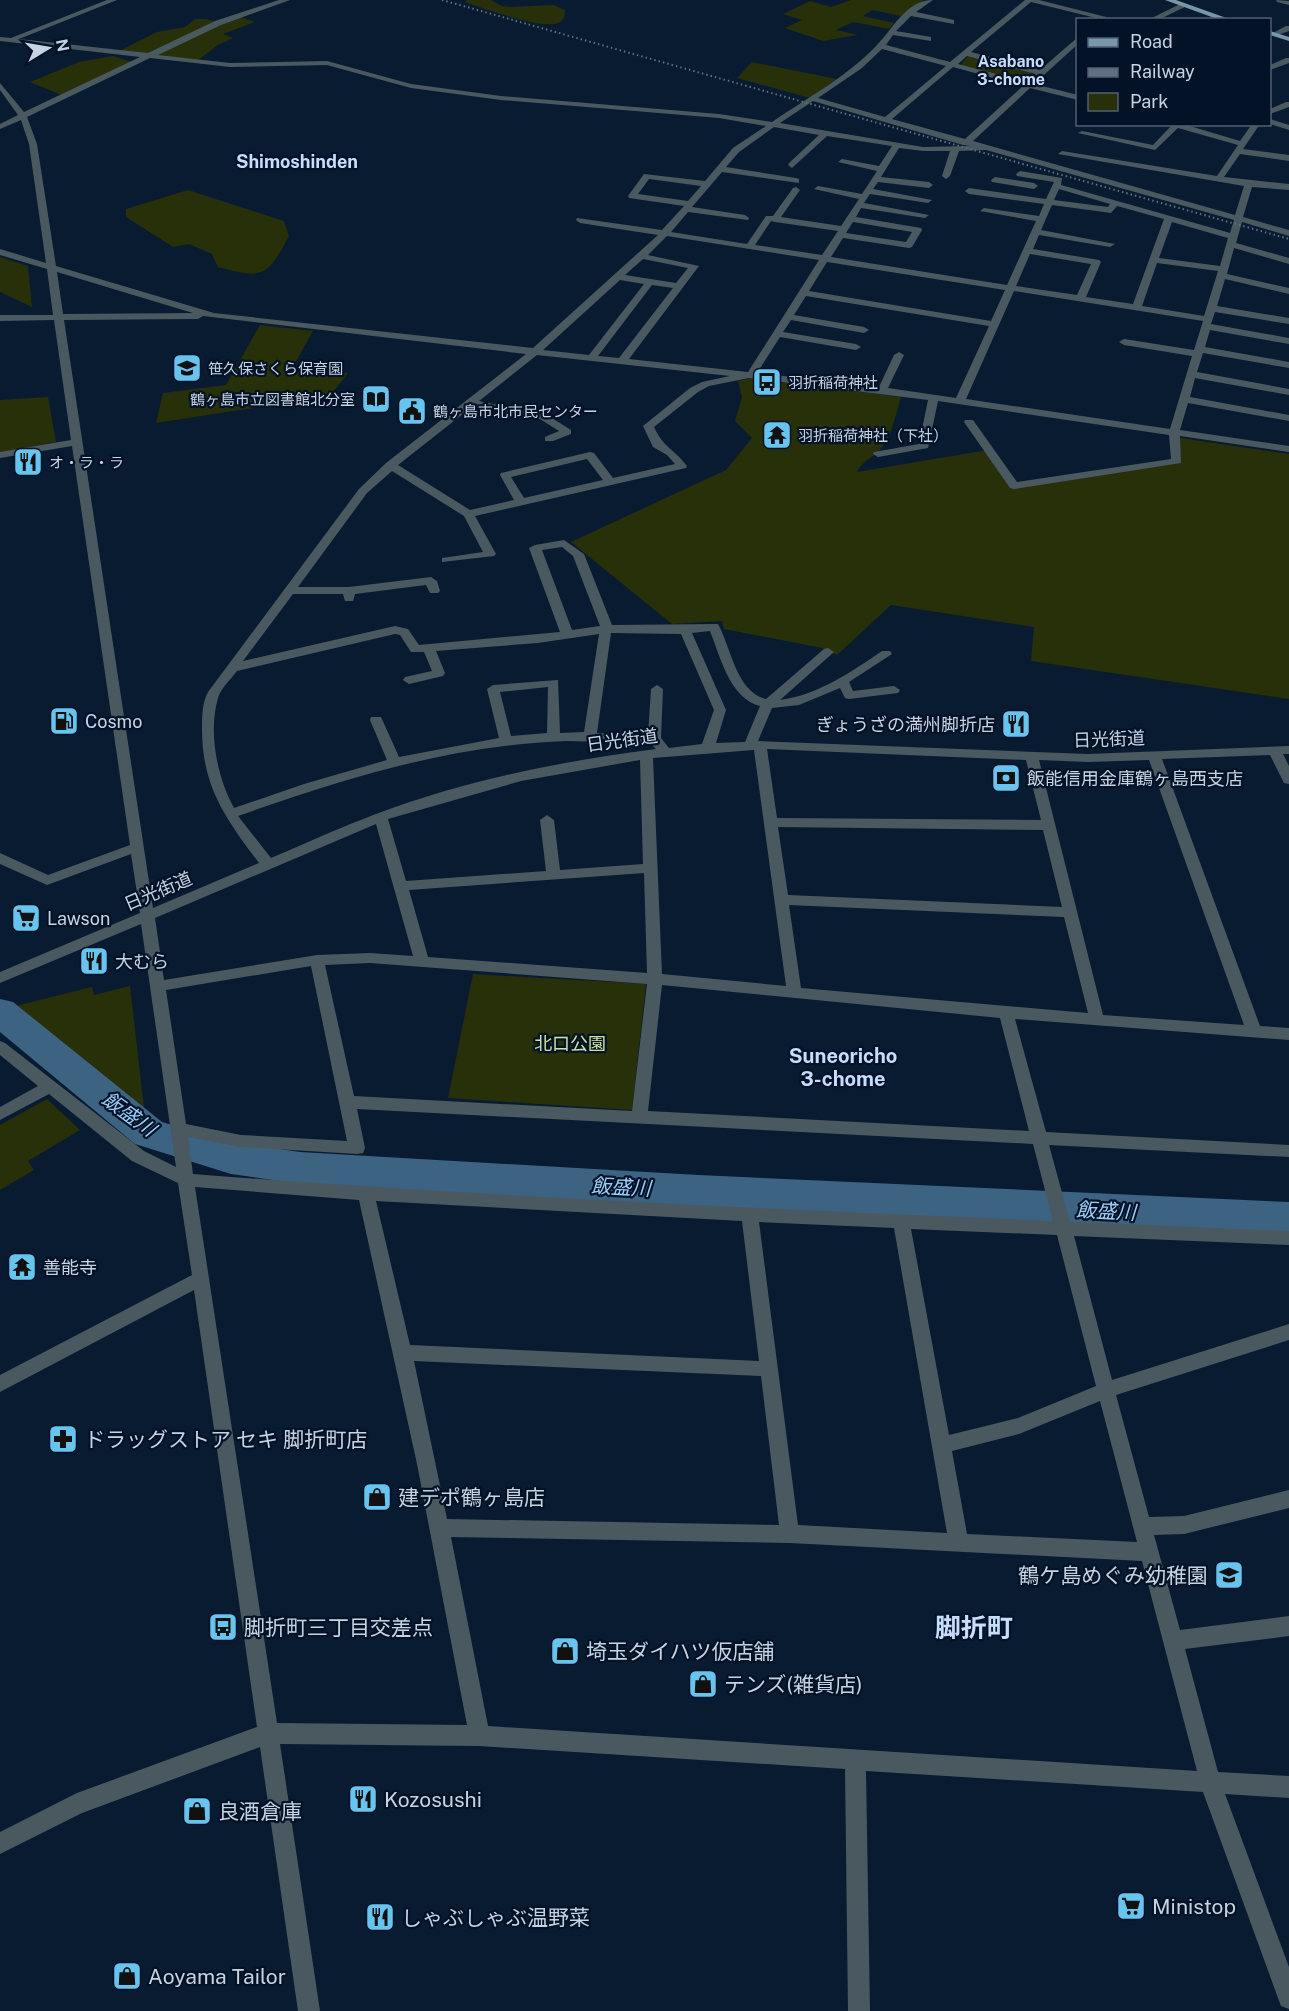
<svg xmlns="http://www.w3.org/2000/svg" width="1289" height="2011" viewBox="0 0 1289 2011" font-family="'Public Sans','Noto Sans JP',sans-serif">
<rect width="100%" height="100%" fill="#091b31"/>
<path fill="#273009" d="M 468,0 L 491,0 L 502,6 L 512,7 L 554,5 L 565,10 C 565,15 564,20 560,22 C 546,32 481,7 464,2 Z
M 851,0 L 924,0 L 901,16 L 872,10 L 863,16 L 894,23 L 889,29 L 853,22 L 836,30 L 858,35 L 823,41 L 785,28 L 802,20 L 783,14 L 810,1 L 831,7 Z
M 241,17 L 255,22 L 223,34 L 233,38 L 218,45 L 197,61 L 119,51 L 157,32 L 185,27 L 195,19 L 206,19 L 220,23 Z
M 113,56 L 132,62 L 64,96 L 30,82 L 79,62 Z
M 968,56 L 1036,73 L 1023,82 L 960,66 Z
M 752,62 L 837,79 L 810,98 L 737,78 Z
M 188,190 L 284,221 L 289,236 C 267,278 262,279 218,267 L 212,254 L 189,244 L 173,247 L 126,217 L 126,209 Z
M 0,257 L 28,266 L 32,307 L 0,292 Z
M 260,325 L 313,331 L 291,370 L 348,373 L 330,396 L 156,423 L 163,393 L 226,385 Z
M 751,378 L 901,397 C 896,413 893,432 883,446 C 876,457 862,460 857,472 L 988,450 L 1014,486 L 1177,461 L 1173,437 L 1289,454 L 1289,699 L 1031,661 L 1034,627 L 891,605 L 837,655 L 822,648 L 724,629 L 722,621 L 672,624 L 571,542 L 726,470 L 752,438 L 735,421 L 742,397 L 738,381 Z
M 48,397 L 56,442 L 0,453 L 0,400 Z
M 473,974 L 646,984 L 632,1110 L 448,1098 Z
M 130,986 L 144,1108 L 16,1006 L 92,987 L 94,995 Z
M 47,1099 L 80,1130 L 28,1161 L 34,1170 L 0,1190 L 0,1125 Z"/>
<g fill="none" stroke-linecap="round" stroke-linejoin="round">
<path fill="#3c6382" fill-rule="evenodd" d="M 0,999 L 13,1002 L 162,1122 L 231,1142 L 300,1152 L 698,1175 L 1289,1202 L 1289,1236 L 698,1207 L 300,1184 L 231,1174 L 135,1144 L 0,1032 Z"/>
<path fill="#4a5960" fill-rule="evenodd" d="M 107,0 L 117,0 L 19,39 L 148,53 L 215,21 L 279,0 L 290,0 L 221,25 L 158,55 L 230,63 L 327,61 L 411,84 L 501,96 L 719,114 L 772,122 C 807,98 848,76 877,45 C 893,29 906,0 933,0 L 916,12 L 954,20 L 954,24 L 911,16 L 896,31 L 931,37 L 931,41 L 893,35 L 886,45 L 950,62 L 1025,0 L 1039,0 L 1118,20 L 1104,20 L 1031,2 L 971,52 L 1040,70 L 1078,37 L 1078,44 L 1034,84 L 1078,95 L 1078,100 L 1030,88 L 973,141 L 1235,215 L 1244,186 L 1058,154 L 1062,151 L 1217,176 L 1238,145 L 1178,128 L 1155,150 L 1078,133 L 1082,131 L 1153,145 L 1171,126 L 1168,124 L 1183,124 L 1240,141 L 1252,124 L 1260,124 L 1243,149 L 1289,155 L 1289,161 L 1240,154 L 1224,177 L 1289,184 L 1289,190 L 1252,187 L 1243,217 L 1289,230 L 1289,236 L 1242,222 L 1236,243 L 1289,258 L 1289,264 L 1234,248 L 1227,274 L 1289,288 L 1289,294 L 1225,279 L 1217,306 L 1289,318 L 1289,324 L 1215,312 L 1211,324 L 1289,338 L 1289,344 L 1210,330 L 1205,347 L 1289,362 L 1289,368 L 1203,353 L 1197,372 L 1289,389 L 1289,395 L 1195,378 L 1190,397 L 1289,415 L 1289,421 L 1188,403 L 1180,430 L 1289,446 L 1289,452 L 1180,436 L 1181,463 L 1014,489 L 1010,488 L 964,422 L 965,420 L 973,420 L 1017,482 L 1171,459 L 1169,435 L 938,401 L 928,448 L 878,457 L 873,454 L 874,452 L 919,444 L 928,400 L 749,378 L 709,386 L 698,392 L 654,427 C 663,447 674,449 687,466 L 686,468 L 475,516 L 496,554 L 494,556 L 442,562 L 442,558 L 483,552 L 464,516 L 392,471 L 367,493 L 298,587 L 349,587 L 431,577 L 437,581 L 440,591 L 438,593 L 430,593 L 426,585 L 355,594 L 353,601 L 345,601 L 343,594 L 293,594 L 243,661 L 395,626 L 408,629 L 419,645 L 560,632 L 529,548 L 535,545 L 564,540 L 584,554 L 612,625 L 718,624 C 731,647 736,692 766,699 L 824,649 L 828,648 L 834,652 L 780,700 C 818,695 851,672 882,651 L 890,651 L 892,654 L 849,682 L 853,691 L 894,686 L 900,690 L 898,693 L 849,699 L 845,698 L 840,688 L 799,705 L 772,708 L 758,741 L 1088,754 L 1289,746 L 1289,754 L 1283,754 L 1289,766 L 1289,784 L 1284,783 L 1270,755 L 1162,759 L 1260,1026 L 1289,1028 L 1289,1040 L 1015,1019 L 1046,1132 L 1289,1145 L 1289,1157 L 1049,1145 L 1070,1222 L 1289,1231 L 1289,1245 L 1074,1236 L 1112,1380 L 1289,1324 L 1289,1340 L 1116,1395 L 1149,1517 L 1184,1516 L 1289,1490 L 1289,1508 L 1184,1534 L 1154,1535 L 1180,1630 L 1289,1616 L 1289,1636 L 1185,1649 L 1218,1772 L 1289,1776 L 1289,1798 L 1225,1794 L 1289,1967 L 1289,2009 L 1281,2006 L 1278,1998 L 1203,1792 L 866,1771 L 870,2011 L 848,2011 L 845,1769 L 479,1746 L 280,1744 L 320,2011 L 298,2011 L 260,1747 L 82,1813 L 0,1854 L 0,1832 L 77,1793 L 257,1727 L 194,1290 L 0,1392 L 0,1375 L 192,1275 L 178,1183 L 132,1161 L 49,1094 L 0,1120 L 0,1107 L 38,1086 L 0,1055 L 0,1041 L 5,1043 L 144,1151 L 176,1167 L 141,924 L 0,983 L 0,972 L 140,913 L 131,854 L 47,885 L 0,864 L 0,853 L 48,875 L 130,845 L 72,446 L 0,458 L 0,452 L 71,440 L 54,320 L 0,321 L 0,315 L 53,315 L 47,269 L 0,255 L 0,249 L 46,263 L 29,144 L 21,120 L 0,129 L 0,124 L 18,115 L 0,90 L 0,83 L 24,112 L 140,57 L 0,41 L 0,37 L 11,38 ZM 882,49 L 946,66 L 885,117 L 818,98 L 862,68 ZM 967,56 L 1036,74 L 1027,82 L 958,64 ZM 150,58 L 230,67 L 327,65 L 411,88 L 501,100 L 719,118 L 766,126 L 733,148 L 705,181 L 644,174 L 628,196 L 629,198 L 684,206 L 662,230 L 577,218 L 576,220 L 580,223 L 658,235 L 533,348 L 214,313 L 56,266 L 37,144 L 27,117 ZM 953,67 L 1023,86 L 965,139 L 892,119 ZM 813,101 L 963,145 L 970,146 L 923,147 L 780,123 ZM 774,127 L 819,135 L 789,163 L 788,165 L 792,168 L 827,136 L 892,146 L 879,166 L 842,159 L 838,162 L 877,171 L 862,194 L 818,186 L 814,189 L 859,199 L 841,226 L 781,217 L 800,190 L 796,187 L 793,188 L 773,216 L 766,216 L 747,244 L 671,232 L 688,212 L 748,220 L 749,218 L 745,215 L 692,207 L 722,172 L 799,183 L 799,179 L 796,178 L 726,167 L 739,152 ZM 899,148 L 923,151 L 950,151 L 942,176 L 946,179 L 950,176 L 959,151 L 986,150 L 1234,220 L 1230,233 L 1061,185 L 1062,178 L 1020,171 L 1016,174 L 1017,176 L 1054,182 L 1046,199 L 969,188 L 965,191 L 969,194 L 1044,204 L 1039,216 L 984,208 L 980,211 L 1036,221 L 1007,285 L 831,257 L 843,238 L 909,248 L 912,247 L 922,230 L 921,228 L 856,217 L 861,208 L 925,218 L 929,215 L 864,203 L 870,194 L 928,203 L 932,200 L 873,189 L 878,182 L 929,188 L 933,185 L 929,182 L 881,177 ZM 649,179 L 701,186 L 688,201 L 638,194 ZM 1059,189 L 1110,204 L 1108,207 L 1054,200 ZM 1052,205 L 1111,213 L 1117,206 L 1164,219 L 1133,304 L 1086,297 L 1101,262 L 1099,260 L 1033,249 L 1039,235 L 1110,247 L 1115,244 L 1041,230 ZM 771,221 L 775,222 L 838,231 L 822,255 L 755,245 ZM 853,222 L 912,232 L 906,242 L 846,233 ZM 1172,222 L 1228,238 L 1220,266 L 1159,258 ZM 667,236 L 819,260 L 748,372 L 629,359 L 699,266 L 648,255 ZM 1030,254 L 1091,264 L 1077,295 L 1016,286 ZM 643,259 L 688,268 L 676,283 L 625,275 ZM 827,262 L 1005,290 L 991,321 L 809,291 ZM 1157,263 L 1218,271 L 1204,316 L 1142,306 ZM 57,272 L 193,313 L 63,314 ZM 620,280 L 644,284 L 589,355 L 543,350 ZM 652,285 L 673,288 L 619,358 L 598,356 ZM 1014,291 L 1203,321 L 1194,350 L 1124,339 L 1119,342 L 1124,345 L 1192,356 L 1170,429 L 966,399 ZM 806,296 L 989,326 L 956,398 L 888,388 L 904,355 L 899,352 L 894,355 L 879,387 L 757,373 L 780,337 L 856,350 L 861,347 L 856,344 L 783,332 L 791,320 L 864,333 L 869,330 L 864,327 L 794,315 ZM 203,316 L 526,354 L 386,463 L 359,489 L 208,692 C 202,703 202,717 202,729 C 202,787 226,819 259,863 L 153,908 L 64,320 L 198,319 ZM 537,355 L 730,376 L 702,382 L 690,388 L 643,426 L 653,447 L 667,455 L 675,464 L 613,478 L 594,453 L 590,452 L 501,473 L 500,475 L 514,500 L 470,510 L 398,465 L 473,406 L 540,419 L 559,431 L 545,437 L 545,441 L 553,441 L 571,434 L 571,430 L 547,415 L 479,401 ZM 587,459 L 603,480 L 524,498 L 511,477 ZM 562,547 L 573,556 L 600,626 L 572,630 L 542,550 ZM 710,631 C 720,656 730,699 760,706 L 745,742 L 716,743 L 726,710 L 692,633 ZM 611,633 L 681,634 L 714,710 L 702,744 L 669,748 L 661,738 L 663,689 L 657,685 L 651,689 L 648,735 L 597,733 ZM 395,634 L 400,635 L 411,652 L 424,652 L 432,671 L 405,677 L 403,680 L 409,684 L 443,676 L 445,673 L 436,651 L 538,643 L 599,634 L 584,732 L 560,733 L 558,680 L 493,685 L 487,689 L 499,738 L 399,757 L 381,717 L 371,717 L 370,720 L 387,760 L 304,784 L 234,808 C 217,777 208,732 218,698 C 221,688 231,679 237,671 ZM 548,687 L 547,733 L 511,736 L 500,692 ZM 566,741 L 650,743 L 656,749 C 562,761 466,780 376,814 C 341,827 306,843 271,858 L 238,816 C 345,778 452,745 566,741 ZM 767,749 L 1026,760 L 1041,820 L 777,818 ZM 754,750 L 786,986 L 662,974 L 653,758 ZM 640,760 L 643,864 L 560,870 L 554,820 L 547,815 L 540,820 L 546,871 L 406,881 L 388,819 L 521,781 ZM 1039,760 L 1088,762 L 1149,760 L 1244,1025 L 1103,1015 ZM 376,824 L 413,956 L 370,953 L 317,955 L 164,980 L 155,918 ZM 778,827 L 1043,830 L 1062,907 L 788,895 ZM 644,873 L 647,973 L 428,957 L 409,890 ZM 789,905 L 1064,917 L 1088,1013 L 801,988 ZM 370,963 L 647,984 L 632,1111 L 354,1096 L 325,965 ZM 311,966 L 347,1141 L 241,1135 L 186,1124 L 166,990 ZM 662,985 L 1000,1018 L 1029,1131 L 648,1111 ZM 357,1109 L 1033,1144 L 1053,1221 C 766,1209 480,1196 193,1174 L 188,1137 L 241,1147 L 357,1154 L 363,1153 L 365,1148 ZM 195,1187 L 359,1200 L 417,1464 L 467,1725 L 277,1723 ZM 376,1201 L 742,1221 L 759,1361 L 410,1345 ZM 759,1222 L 894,1228 L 947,1533 L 798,1525 ZM 911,1229 L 1057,1235 L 1096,1386 L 1018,1418 L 949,1435 ZM 414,1361 L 761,1376 L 779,1525 L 447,1519 ZM 1100,1401 L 1137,1542 L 967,1534 L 952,1451 L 1019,1434 ZM 451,1537 L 790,1543 L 1142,1561 L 1197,1771 L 488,1726 Z
M 1276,0 L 1289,1 L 1289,5 L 1277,2 Z
M 1182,3 L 1189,5 L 1158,20 L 1148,20 Z
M 1286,26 L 1289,26 L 1289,31 L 1275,36 L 1271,34 Z
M 1286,58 L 1289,58 L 1289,63 L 1270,70 L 1270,65 Z
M 1286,102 L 1289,102 L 1289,107 L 1270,114 L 1270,109 Z
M 1270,119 L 1289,125 L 1289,130 L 1270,124 Z
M 995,177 L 1034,183 L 1038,186 L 1034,189 L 992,182 L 991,180 Z"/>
<path fill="#7898a7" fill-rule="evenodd" d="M 1165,0 L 1176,0 L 1232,20 L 1220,20 Z
M 1270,31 L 1289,37 L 1289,41 L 1270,35 Z"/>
<path stroke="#607082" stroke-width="2" stroke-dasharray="1.5 3" stroke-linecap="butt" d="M 442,0 L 1289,239"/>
</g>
<defs>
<g id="school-square" transform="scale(1.5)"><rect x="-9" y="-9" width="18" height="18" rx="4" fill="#67c4ef" stroke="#031227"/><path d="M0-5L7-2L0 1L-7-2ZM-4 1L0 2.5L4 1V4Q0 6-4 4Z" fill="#111"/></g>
<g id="bus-square" transform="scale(1.5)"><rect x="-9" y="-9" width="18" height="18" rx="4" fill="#67c4ef" stroke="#031227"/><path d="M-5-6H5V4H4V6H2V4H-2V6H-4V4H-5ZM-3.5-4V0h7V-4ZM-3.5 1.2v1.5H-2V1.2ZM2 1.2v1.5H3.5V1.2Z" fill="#111"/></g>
<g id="library-square" transform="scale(1.5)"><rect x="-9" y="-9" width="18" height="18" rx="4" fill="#67c4ef" stroke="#031227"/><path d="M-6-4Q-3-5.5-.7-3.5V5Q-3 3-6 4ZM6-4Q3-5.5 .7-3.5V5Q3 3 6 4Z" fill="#111"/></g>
<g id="civic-square" transform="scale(1.5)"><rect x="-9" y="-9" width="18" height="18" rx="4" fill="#67c4ef" stroke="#031227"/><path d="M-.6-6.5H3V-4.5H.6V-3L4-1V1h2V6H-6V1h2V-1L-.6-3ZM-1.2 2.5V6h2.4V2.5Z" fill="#111"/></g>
<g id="temple-square" transform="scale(1.5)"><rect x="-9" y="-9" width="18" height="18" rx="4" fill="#67c4ef" stroke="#031227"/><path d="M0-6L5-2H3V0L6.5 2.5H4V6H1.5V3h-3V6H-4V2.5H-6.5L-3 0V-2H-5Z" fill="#111"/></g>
<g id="restaurant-square" transform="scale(1.5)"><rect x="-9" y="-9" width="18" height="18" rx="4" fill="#67c4ef" stroke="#031227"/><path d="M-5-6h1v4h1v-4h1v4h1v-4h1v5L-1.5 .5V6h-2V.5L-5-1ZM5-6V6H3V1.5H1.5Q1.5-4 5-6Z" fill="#111"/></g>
<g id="fuel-square" transform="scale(1.5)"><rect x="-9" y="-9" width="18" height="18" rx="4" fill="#67c4ef" stroke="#031227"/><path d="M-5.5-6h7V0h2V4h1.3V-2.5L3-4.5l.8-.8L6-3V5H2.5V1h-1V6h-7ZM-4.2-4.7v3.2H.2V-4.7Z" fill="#111"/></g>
<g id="bank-square" transform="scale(1.5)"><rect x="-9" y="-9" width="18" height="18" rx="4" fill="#67c4ef" stroke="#031227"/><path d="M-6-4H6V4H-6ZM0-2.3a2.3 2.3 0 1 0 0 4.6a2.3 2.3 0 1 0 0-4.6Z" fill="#111"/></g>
<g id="supermarket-square" transform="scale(1.5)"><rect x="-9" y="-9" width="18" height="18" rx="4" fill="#67c4ef" stroke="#031227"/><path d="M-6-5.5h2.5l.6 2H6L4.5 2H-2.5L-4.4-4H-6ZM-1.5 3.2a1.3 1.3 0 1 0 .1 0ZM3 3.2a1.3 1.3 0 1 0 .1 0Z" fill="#111"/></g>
<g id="pharmacy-square" transform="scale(1.5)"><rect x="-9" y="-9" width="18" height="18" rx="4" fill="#67c4ef" stroke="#031227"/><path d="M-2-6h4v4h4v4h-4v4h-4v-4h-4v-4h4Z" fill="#111"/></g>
<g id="shop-square" transform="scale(1.5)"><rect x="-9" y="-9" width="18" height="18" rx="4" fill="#67c4ef" stroke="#031227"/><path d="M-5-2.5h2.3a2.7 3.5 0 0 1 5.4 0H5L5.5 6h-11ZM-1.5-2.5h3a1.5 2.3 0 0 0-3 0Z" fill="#111"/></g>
</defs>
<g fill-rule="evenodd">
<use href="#school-square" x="187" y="368"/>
<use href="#bus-square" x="767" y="382"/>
<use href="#library-square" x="376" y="399"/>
<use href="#civic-square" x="412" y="411"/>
<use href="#temple-square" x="777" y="435"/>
<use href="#restaurant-square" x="28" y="462"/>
<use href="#fuel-square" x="64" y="721"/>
<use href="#restaurant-square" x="1016" y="724"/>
<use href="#bank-square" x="1006" y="778"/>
<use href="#supermarket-square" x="26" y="918"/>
<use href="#restaurant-square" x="94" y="961"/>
<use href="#temple-square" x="22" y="1267"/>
<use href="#pharmacy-square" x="63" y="1439"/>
<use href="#shop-square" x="377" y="1497"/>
<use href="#school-square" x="1229" y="1575"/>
<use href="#bus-square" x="223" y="1627"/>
<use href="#shop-square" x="565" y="1651"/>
<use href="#shop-square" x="703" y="1684"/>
<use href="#restaurant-square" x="363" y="1799"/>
<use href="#shop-square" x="197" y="1811"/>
<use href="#supermarket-square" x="1131" y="1906"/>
<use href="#restaurant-square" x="380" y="1917"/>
<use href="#shop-square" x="127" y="1976"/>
</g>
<g text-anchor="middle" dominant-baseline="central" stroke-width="4.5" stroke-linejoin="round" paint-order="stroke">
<g font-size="15" fill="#c7d3e2" stroke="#031227" text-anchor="start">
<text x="208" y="368">笹久保さくら保育園</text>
<text x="788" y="382">羽折稲荷神社</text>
<text x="355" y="399" text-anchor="end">鶴ヶ島市立図書館北分室</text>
<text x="433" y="411">鶴ヶ島市北市民センター</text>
<text x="798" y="435">羽折稲荷神社（下社）</text>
<text x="49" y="462">オ・ラ・ラ</text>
</g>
<g font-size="16" font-weight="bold" fill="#c6ddfc" stroke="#031227">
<text x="1011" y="61">Asabano<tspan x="1011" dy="18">3-chome</tspan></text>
</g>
<g font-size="18" font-weight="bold" fill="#c6ddfc" stroke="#031227">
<text x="297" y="161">Shimoshinden</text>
</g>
<g font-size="18" fill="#c7d3e2" stroke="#031227" text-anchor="start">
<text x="85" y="721">Cosmo</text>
<text x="995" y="724" text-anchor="end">ぎょうざの満州脚折店</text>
<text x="1027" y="778">飯能信用金庫鶴ヶ島西支店</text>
<text x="47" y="918">Lawson</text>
<text x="115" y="961">大むら</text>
<text x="43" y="1267">善能寺</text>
</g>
<g font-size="18" fill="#c7d3e2" stroke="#031227">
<text transform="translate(1109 739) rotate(-2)">日光街道</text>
<text transform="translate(622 740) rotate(-8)">日光街道</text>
<text transform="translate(158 891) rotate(-23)">日光街道</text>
</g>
<g font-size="18" fill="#cee39a" stroke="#031227">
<text x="570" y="1043">北口公園</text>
</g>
<g font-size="20" font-weight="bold" fill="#c6ddfc" stroke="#031227">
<text x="843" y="1056">Suneoricho<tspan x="843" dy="23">3-chome</tspan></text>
</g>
<g font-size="20" font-style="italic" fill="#9ccdf6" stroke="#031227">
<text transform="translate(129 1114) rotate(36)">飯盛川</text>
<text transform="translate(621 1187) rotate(3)">飯盛川</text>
<text transform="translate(1106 1211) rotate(3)">飯盛川</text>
</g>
<g font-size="21" fill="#c7d3e2" stroke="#031227" text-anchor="start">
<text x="84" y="1439">ドラッグストア セキ 脚折町店</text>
<text x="398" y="1497">建デポ鶴ヶ島店</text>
<text x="1208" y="1575" text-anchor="end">鶴ケ島めぐみ幼稚園</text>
<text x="244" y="1627">脚折町三丁目交差点</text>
<text x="586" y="1651">埼玉ダイハツ仮店舗</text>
<text x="724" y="1684">テンズ(雑貨店)</text>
<text x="384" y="1799">Kozosushi</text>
<text x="218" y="1811">良酒倉庫</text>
<text x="1152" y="1906">Ministop</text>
<text x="401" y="1917">しゃぶしゃぶ温野菜</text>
<text x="148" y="1976">Aoyama Tailor</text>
</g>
<g font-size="26" font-weight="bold" fill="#c6ddfc" stroke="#031227">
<text x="974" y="1627">脚折町</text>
</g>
</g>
<rect x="1076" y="18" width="195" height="108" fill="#031227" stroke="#515f72" stroke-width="1.5"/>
<rect x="1088" y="38" width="30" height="9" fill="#7898a7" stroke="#515f72" stroke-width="1.5"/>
<text x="1130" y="48" font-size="18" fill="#c7d3e2">Road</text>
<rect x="1088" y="68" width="30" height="9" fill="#607082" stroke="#515f72" stroke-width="1.5"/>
<text x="1130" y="78" font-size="18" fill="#c7d3e2">Railway</text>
<rect x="1088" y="93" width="30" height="18" fill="#273009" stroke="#515f72" stroke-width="1.5"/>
<text x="1130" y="108" font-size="18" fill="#c7d3e2">Park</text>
<g transform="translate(48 48) rotate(79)" stroke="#031227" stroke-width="4.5" paint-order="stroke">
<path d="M0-4.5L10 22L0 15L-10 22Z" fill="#c7d3e2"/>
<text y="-9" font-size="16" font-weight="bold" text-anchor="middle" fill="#c7d3e2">N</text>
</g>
</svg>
